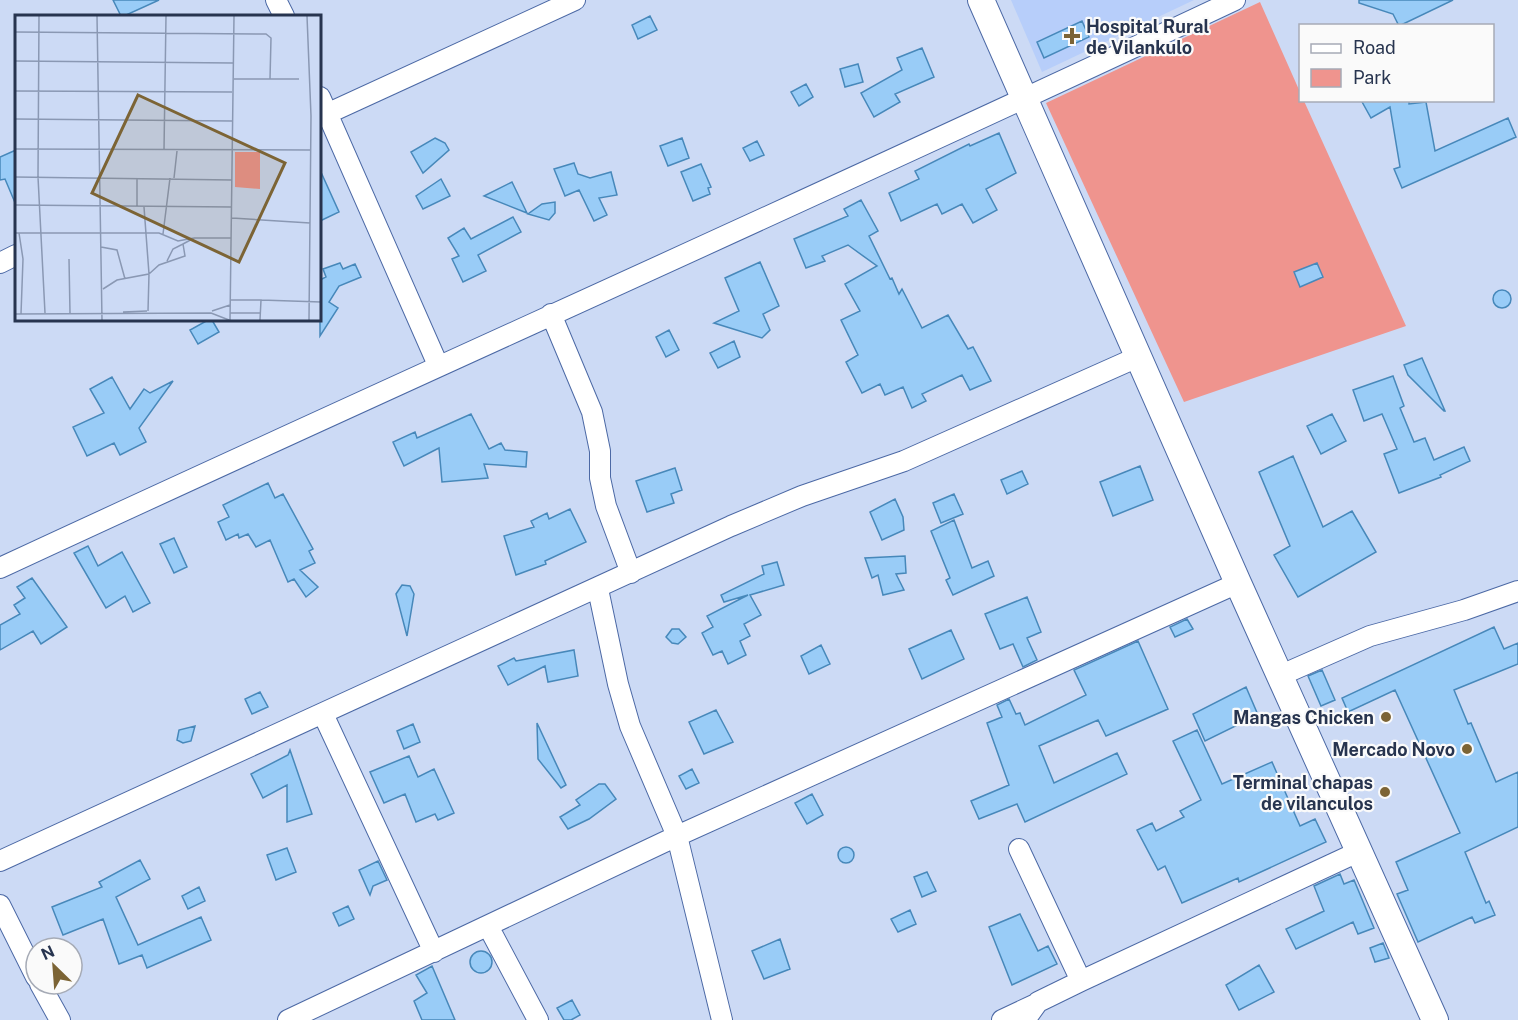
<svg xmlns="http://www.w3.org/2000/svg" width="1518" height="1020" viewBox="0 0 1518 1020" font-family="'Public Sans',sans-serif">
<rect width="100%" height="100%" fill="#ccdaf5"/>
<path fill="#b7cefa" d="M 1011,0 L 1194,0 L 1042,72 Z"/>
<path fill="#ef948e" d="M 1260,2 L 1300,92 L 1300,100 L 1304,101 L 1406,326 L 1184,402 L 1046,103 Z"/>
<path fill="#99ccf7" stroke="#4788ba" stroke-width="1.5" d="M 113,0 L 159,0 L 124,16 L 121,16 Z
M 1359,0 L 1453,0 L 1399,26 L 1393,14 L 1359,3 Z
M 650,16 L 657,30 L 638,39 L 632,25 Z
M 1082,21 L 1089,37 L 1044,58 L 1037,42 Z
M 922,48 L 934,77 L 895,94 L 900,102 L 874,117 L 861,93 L 902,70 L 897,58 Z
M 858,64 L 863,82 L 845,87 L 840,69 Z
M 806,84 L 813,97 L 799,106 L 791,92 Z
M 1361,100 L 1409,100 L 1409,104 L 1426,102 L 1435,151 L 1508,118 L 1516,137 L 1402,188 L 1394,169 L 1400,167 L 1390,107 L 1371,118 Z
M 999,133 L 1016,173 L 986,189 L 997,210 L 973,223 L 962,204 L 942,214 L 937,204 L 901,221 L 889,193 L 919,179 L 915,171 L 969,144 L 970,146 Z
M 435,138 L 445,143 L 449,150 L 423,173 L 411,152 Z
M 682,138 L 689,158 L 668,166 L 660,146 Z
M 757,141 L 764,155 L 750,161 L 743,148 Z
M 16,150 L 16,205 L 5,179 L 0,180 L 0,157 Z
M 574,163 L 578,174 L 590,178 L 611,172 L 617,195 L 599,198 L 607,215 L 594,221 L 579,190 L 565,196 L 554,169 Z
M 701,164 L 711,187 L 708,188 L 710,194 L 693,201 L 681,172 Z
M 320,170 L 339,212 L 320,221 Z
M 441,179 L 450,196 L 423,209 L 416,196 Z
M 512,182 L 527,213 L 484,196 Z
M 861,200 L 878,231 L 869,236 L 890,279 L 892,278 L 899,294 L 902,289 L 922,328 L 948,315 L 968,349 L 973,347 L 991,381 L 970,390 L 962,375 L 922,394 L 926,401 L 912,408 L 903,387 L 885,395 L 880,384 L 862,393 L 846,362 L 858,355 L 841,320 L 860,311 L 845,284 L 877,266 L 848,245 L 822,256 L 825,261 L 806,268 L 794,239 L 848,216 L 844,209 Z
M 555,202 L 555,213 L 549,220 L 528,214 L 542,204 Z
M 513,217 L 521,232 L 478,255 L 486,271 L 463,282 L 452,259 L 459,256 L 448,238 L 464,228 L 471,239 Z
M 760,262 L 779,306 L 763,314 L 770,330 L 762,338 L 714,323 L 739,311 L 725,278 Z
M 340,263 L 343,269 L 355,264 L 361,277 L 339,286 L 329,302 L 338,308 L 320,336 L 320,280 L 326,277 L 323,269 Z
M 1317,263 L 1323,277 L 1300,287 L 1294,272 Z
M1493 299a9 9 0 1 1 18 0a9 9 0 1 1-18 0Z
M 208,320 L 212,320 L 219,332 L 198,344 L 190,330 Z
M 669,330 L 679,350 L 666,357 L 656,337 Z
M 734,341 L 740,357 L 718,368 L 710,353 Z
M 1422,358 L 1445,411 L 1444,411 L 1408,375 L 1404,365 Z
M 1393,376 L 1404,406 L 1400,408 L 1414,442 L 1425,438 L 1434,460 L 1464,447 L 1470,461 L 1440,475 L 1441,477 L 1399,493 L 1384,454 L 1397,449 L 1382,414 L 1364,421 L 1353,390 Z
M 112,377 L 130,409 L 144,389 L 150,393 L 173,381 L 139,428 L 146,442 L 120,455 L 114,443 L 87,456 L 73,427 L 104,413 L 90,389 Z
M 471,414 L 489,449 L 501,443 L 505,450 L 527,452 L 526,467 L 484,464 L 488,478 L 442,482 L 439,448 L 404,466 L 393,442 L 415,432 L 417,438 Z
M 1332,414 L 1346,441 L 1321,454 L 1307,426 Z
M 1293,456 L 1323,527 L 1352,511 L 1376,552 L 1298,597 L 1274,555 L 1290,546 L 1259,472 Z
M 1140,466 L 1153,500 L 1113,516 L 1100,482 Z
M 675,468 L 682,490 L 671,494 L 674,503 L 647,512 L 636,481 Z
M 1022,471 L 1028,484 L 1007,494 L 1001,480 Z
M 268,483 L 275,498 L 283,494 L 313,549 L 309,551 L 315,563 L 300,570 L 318,587 L 306,597 L 294,579 L 288,582 L 270,540 L 256,547 L 248,534 L 239,538 L 238,534 L 226,540 L 218,522 L 229,517 L 223,505 Z
M 954,494 L 963,514 L 941,523 L 933,503 Z
M 895,499 L 903,517 L 904,530 L 882,540 L 870,512 Z
M 570,509 L 586,542 L 545,561 L 546,564 L 516,575 L 504,536 L 534,527 L 531,521 L 547,513 L 549,519 Z
M 954,520 L 972,568 L 988,561 L 994,576 L 953,595 L 946,580 L 950,578 L 931,531 Z
M 174,538 L 187,567 L 174,573 L 160,544 Z
M 88,546 L 98,566 L 122,552 L 150,603 L 133,612 L 125,596 L 106,608 L 74,553 Z
M 905,556 L 906,573 L 896,574 L 904,590 L 883,595 L 878,575 L 872,578 L 865,558 Z
M 777,562 L 784,585 L 750,595 L 761,615 L 744,624 L 750,636 L 740,641 L 746,655 L 728,664 L 722,651 L 713,655 L 702,633 L 713,627 L 707,616 L 748,595 L 724,602 L 721,595 L 764,574 L 762,566 Z
M 32,578 L 67,627 L 41,644 L 33,631 L 0,650 L 0,625 L 20,614 L 14,605 L 25,598 L 17,587 Z
M 402,585 L 410,586 L 414,594 L 407,636 L 396,594 Z
M 1027,597 L 1041,632 L 1027,638 L 1037,660 L 1023,667 L 1013,644 L 1000,649 L 985,614 Z
M 1187,619 L 1193,629 L 1175,637 L 1170,627 Z
M 1494,627 L 1504,649 L 1518,643 L 1518,664 L 1454,690 L 1468,724 L 1471,723 L 1496,782 L 1518,772 L 1518,827 L 1465,852 L 1486,903 L 1489,901 L 1495,915 L 1475,923 L 1472,917 L 1418,942 L 1397,894 L 1408,890 L 1396,862 L 1460,833 L 1395,690 L 1348,712 L 1342,698 Z
M 672,629 L 679,629 L 686,637 L 678,644 L 672,643 L 666,637 Z
M 951,630 L 964,659 L 922,679 L 909,649 Z
M 1138,641 L 1168,709 L 1106,736 L 1098,720 L 1039,746 L 1054,783 L 1117,753 L 1127,774 L 1025,822 L 1017,804 L 979,819 L 971,801 L 1009,785 L 987,723 L 1002,717 L 997,705 L 1009,699 L 1016,714 L 1020,713 L 1025,725 L 1086,695 L 1074,670 Z
M 821,645 L 830,664 L 809,674 L 801,656 Z
M 574,650 L 578,676 L 548,682 L 545,666 L 508,685 L 498,666 L 514,658 L 516,661 L 521,660 Z
M 1322,670 L 1335,700 L 1321,706 L 1308,676 Z
M 1246,687 L 1258,715 L 1205,741 L 1193,714 Z
M 260,692 L 268,707 L 252,714 L 245,699 Z
M 716,710 L 733,742 L 704,754 L 689,722 Z
M 537,723 L 566,785 L 561,788 L 538,759 Z
M 413,724 L 420,742 L 404,749 L 397,731 Z
M 195,726 L 191,741 L 183,743 L 177,740 L 179,730 Z
M 1197,730 L 1222,784 L 1272,762 L 1300,826 L 1315,819 L 1326,842 L 1239,882 L 1238,878 L 1182,903 L 1165,866 L 1158,870 L 1137,830 L 1152,823 L 1156,831 L 1184,817 L 1180,811 L 1201,800 L 1173,741 Z
M 290,750 L 312,814 L 287,822 L 287,785 L 263,798 L 251,774 L 288,755 Z
M 409,756 L 418,777 L 434,769 L 454,813 L 438,820 L 435,814 L 416,822 L 405,794 L 384,803 L 370,772 Z
M 692,769 L 699,783 L 686,789 L 679,776 Z
M 599,784 L 605,784 L 616,799 L 589,819 L 568,829 L 560,817 L 580,805 L 576,800 Z
M 812,794 L 823,815 L 807,824 L 795,803 Z
M838 855a8 8 0 1 1 16 0a8 8 0 1 1-16 0Z
M 287,848 L 296,872 L 276,880 L 267,855 Z
M 140,860 L 150,879 L 116,897 L 138,945 L 201,917 L 211,940 L 147,968 L 142,955 L 119,964 L 103,919 L 63,935 L 52,907 L 102,887 L 99,882 Z
M 378,861 L 387,880 L 373,886 L 370,895 L 359,870 Z
M 927,872 L 936,891 L 922,897 L 914,877 Z
M 1340,874 L 1344,884 L 1354,880 L 1374,928 L 1358,934 L 1353,922 L 1296,949 L 1286,929 L 1324,911 L 1314,886 Z
M 199,887 L 205,901 L 188,909 L 182,896 Z
M 348,906 L 354,919 L 339,926 L 333,913 Z
M 910,910 L 916,924 L 898,932 L 891,919 Z
M 1020,914 L 1038,951 L 1048,946 L 1057,964 L 1012,985 L 989,927 Z
M 780,939 L 790,969 L 764,979 L 752,951 Z
M 1383,943 L 1389,958 L 1375,962 L 1370,948 Z
M470 962a11 11 0 1 1 22 0a11 11 0 1 1-22 0Z
M 1259,965 L 1274,992 L 1239,1010 L 1226,985 Z
M 432,966 L 455,1020 L 422,1020 L 414,1001 L 427,993 L 416,975 Z
M 572,1000 L 580,1015 L 571,1020 L 564,1020 L 557,1008 Z"/>
<g fill="none" stroke-linecap="round" stroke-linejoin="round">
<g stroke="#4c69a5" stroke-width="22">
<path id="minor" d="M 276,0 L 284,16
M 320,97 L 438,365
M 320,117 L 575,0
M 0,263 L 16,255
M 551,314 L 592,412 L 600,451 L 600,478 L 606,506 L 631,573
M 0,568 C 411,377 826,193 1235,0
M 598,589 L 618,684 L 630,726 L 677,836 L 722,1020
M 1279,676 L 1370,636 L 1464,610 L 1518,591
M 323,714 L 434,952
M 1019,849 L 1081,981
M 0,861 L 731,526 L 802,496 L 904,461 L 1140,356
M 0,905 L 36,977
M 488,926 L 538,1020
M 40,984 L 60,1020
M 288,1020 L 677,836 L 1238,583
M 1002,1020 L 1036,1004
M 1025,1020 L 1038,1002 L 1081,981 L 1358,852"/>
</g>
<g stroke="#4c69a5" stroke-width="28">
<path id="major" d="M 981,0 L 1238,583 L 1435,1020"/>
</g>
<use href="#minor" stroke="#fff" stroke-width="20"/>
<use href="#major" stroke="#fff" stroke-width="26"/>
</g>
<g fill="#7c6435" stroke="#fafafa" stroke-width="2">
<path d="M1069 27h6v6h6v6h-6v6h-6v-6h-6v-6h6z"/>
<circle cx="1386" cy="717" r="6"/>
<circle cx="1467" cy="749" r="6"/>
<circle cx="1385" cy="792" r="6"/>
</g>
<g text-anchor="middle" dominant-baseline="central" stroke-width="4.5" stroke-linejoin="round" paint-order="stroke">
<g font-size="18" font-weight="bold" fill="#27344f" stroke="#fafafa" text-anchor="end">
<text x="1086" y="26" text-anchor="start">Hospital Rural<tspan x="1086" dy="21">de Vilankulo</tspan></text>
<text x="1374" y="717">Mangas Chicken</text>
<text x="1455" y="749">Mercado Novo</text>
<text x="1373" y="782">Terminal chapas<tspan x="1373" dy="21">de vilanculos</tspan></text>
</g>
</g>
<g transform="translate(15 15)">
<rect width="306" height="306" fill="#ccdaf5"/>
<path d="M 220,137 L 245,137 L 245,174 L 220,172 Z" fill="#ef948e"/>
<path fill="none" stroke="#8a98b3" stroke-width="1.5" d="M 24,1 L 23,162 L 30,298M 82,1 L 87,305M 292,1 L 296,101 L 294,305M 0,17 L 251,19 L 256,23 L 255,64M 0,46 L 218,48M 219,64 L 284,64M 0,76 L 217,77M 0,104 L 217,106M 0,134 L 295,135M 149,135 L 151,1M 0,162 L 217,165M 122,163 L 122,191M 159,163 L 162,136M 0,190 L 217,192M 129,192 L 134,259 L 144,250 L 170,241 L 168,229 L 179,223 L 216,223M 217,203 L 295,208M 0,218 L 144,218 L 163,226 L 179,223M 4,218 L 8,244 L 6,299M 148,219 L 155,163M 86,232 L 102,235 L 110,264M 54,244 L 55,298M 152,246 L 158,234 L 168,229M 88,274 L 102,265 L 134,259 L 133,296M 216,285 L 246,285 L 245,305M 246,285 L 306,287M 197,296 L 215,290M 108,297 L 132,296M 215,298 L 245,298M 0,299 L 196,298 L 214,305M 215,305 L 219,1"/>
<path fill="#7c6435" fill-opacity="0.15" stroke="#7c6435" stroke-width="3" d="M 123,80 L 270,148 L 224,247 L 77,178 Z"/>
<rect width="306" height="306" fill="none" stroke="#27344f" stroke-width="3"/>
</g>
<rect x="1299" y="24" width="195" height="78" fill="#fafafa" stroke="#a6abb6" stroke-width="1.5"/>
<rect x="1311" y="44" width="30" height="9" fill="#ffffff" stroke="#a6abb6" stroke-width="1.5"/>
<text x="1353" y="54" font-size="18" fill="#27344f">Road</text>
<rect x="1311" y="69" width="30" height="18" fill="#ef948e" stroke="#a6abb6" stroke-width="1.5"/>
<text x="1353" y="84" font-size="18" fill="#27344f">Park</text>
<g transform="translate(54 966) rotate(335)"><circle r="28" fill="#fafafa" stroke="#a6abb6" stroke-width="1.5"/>
<path d="M0-4.5L10 22L0 15L-10 22Z" fill="#7c6435"/>
<text y="-9" font-size="16" font-weight="bold" text-anchor="middle" fill="#27344f">N</text>
</g>
</svg>
